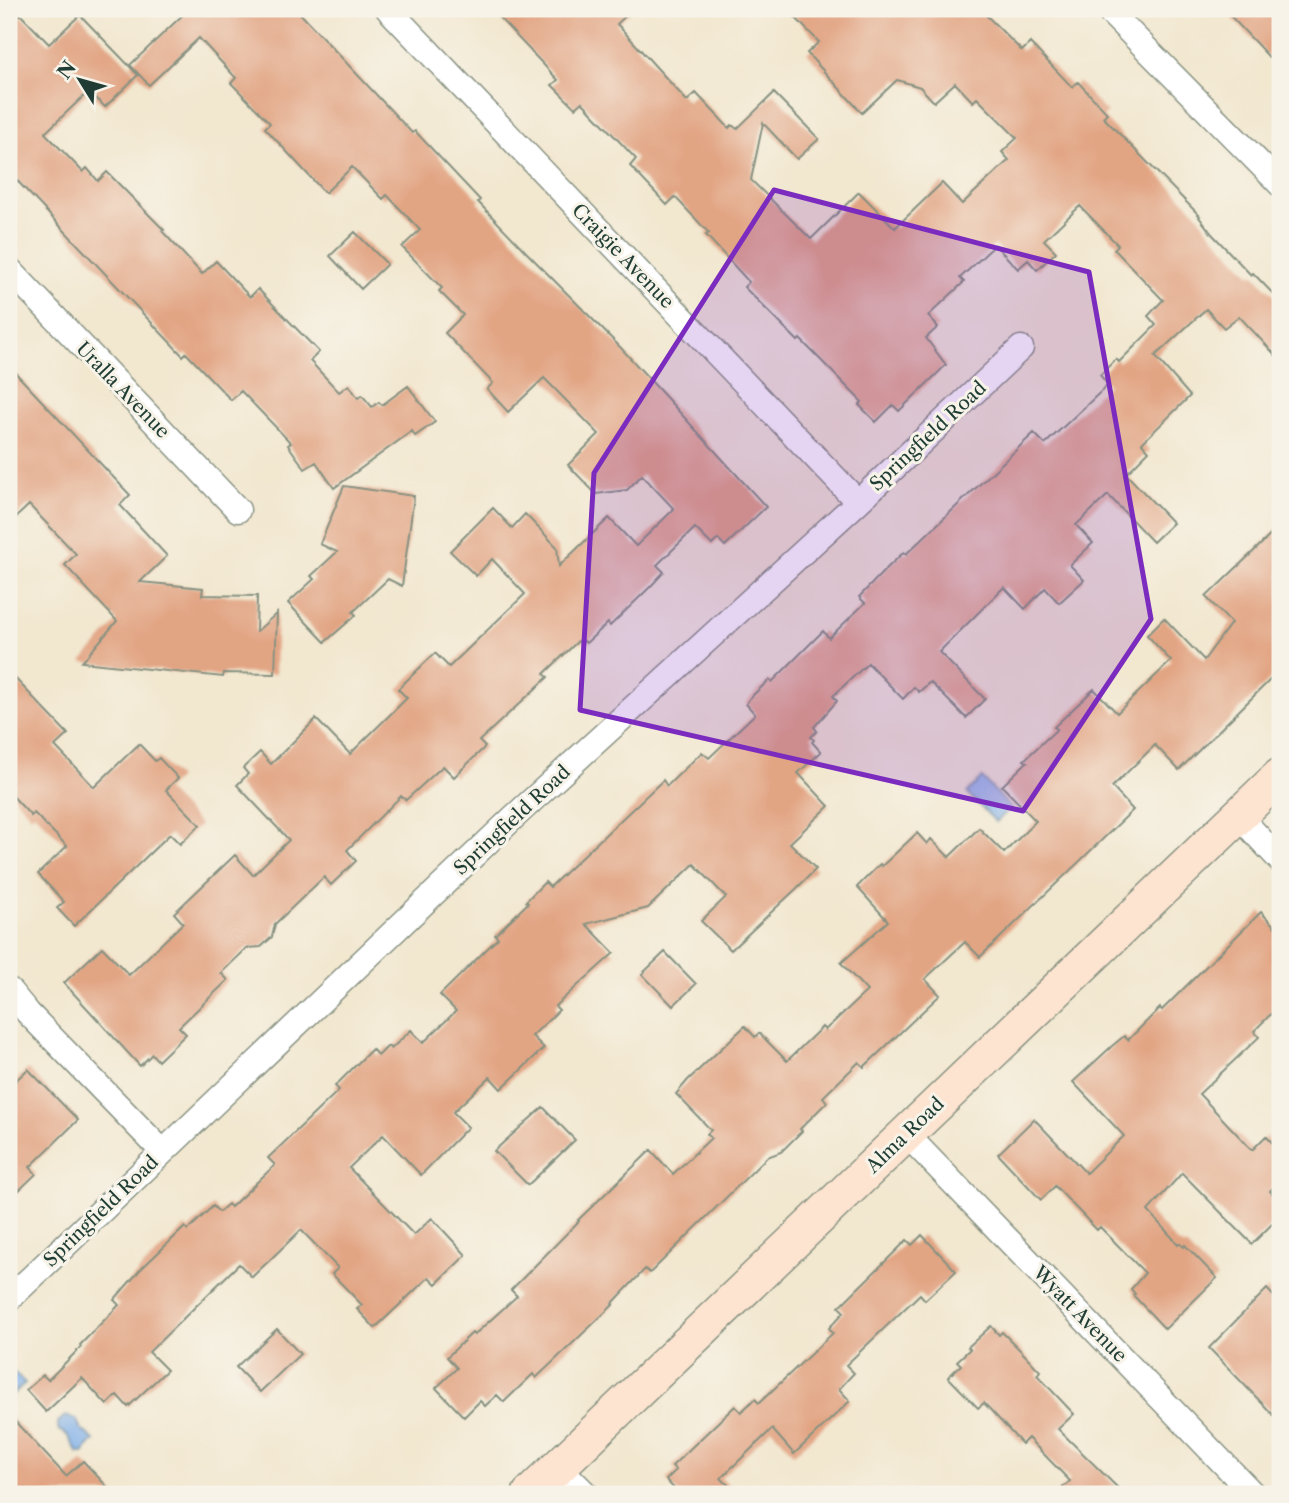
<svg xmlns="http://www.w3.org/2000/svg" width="1289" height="1503" viewBox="0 0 1289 1503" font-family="'Libre Caslon Text',serif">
<rect width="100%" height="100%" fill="#f7f3e8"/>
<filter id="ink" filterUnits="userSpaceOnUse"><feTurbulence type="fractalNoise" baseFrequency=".0143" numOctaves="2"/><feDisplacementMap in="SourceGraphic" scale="14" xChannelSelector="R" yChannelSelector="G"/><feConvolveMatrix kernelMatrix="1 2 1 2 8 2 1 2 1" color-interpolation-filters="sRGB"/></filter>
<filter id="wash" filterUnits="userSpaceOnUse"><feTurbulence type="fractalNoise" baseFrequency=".00686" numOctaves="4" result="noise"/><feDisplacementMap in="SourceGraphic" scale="28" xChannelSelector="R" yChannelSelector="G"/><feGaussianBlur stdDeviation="1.57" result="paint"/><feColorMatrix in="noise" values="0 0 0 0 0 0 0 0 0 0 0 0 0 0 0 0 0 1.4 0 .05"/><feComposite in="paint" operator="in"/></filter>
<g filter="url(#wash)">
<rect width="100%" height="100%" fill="#f2e7cf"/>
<path fill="#7eaee9" stroke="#4e768e" stroke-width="2" d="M 982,778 L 1011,808 L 996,822 L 967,793 Z
M 9,1368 L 25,1383 L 9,1398 Z
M 65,1416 L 76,1419 L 81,1429 L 94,1440 L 83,1453 L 78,1453 L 68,1436 L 58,1429 L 58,1422 Z"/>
<g id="blocks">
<path fill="#e2a584" d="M 9,9 L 15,9 L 49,44 L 80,15 L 138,75 L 105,107 L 89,91 L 45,133 L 83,172 L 87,168 L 98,181 L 107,172 L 164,230 L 162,231 L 202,274 L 216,261 L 250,297 L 258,289 L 319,352 L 310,361 L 339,392 L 349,385 L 358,398 L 362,395 L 372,407 L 379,402 L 382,405 L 408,386 L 435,422 L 415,436 L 412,431 L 334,488 L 316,462 L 305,469 L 288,445 L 291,443 L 241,391 L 231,400 L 186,353 L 183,356 L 9,172 Z
M 189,9 L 296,9 L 412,133 L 415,131 L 480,200 L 478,202 L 527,253 L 621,348 L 766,507 L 725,546 L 718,539 L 712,545 L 695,528 L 657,565 L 664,572 L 650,587 L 610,626 L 608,623 L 586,643 L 584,641 L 581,644 L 578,641 L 544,674 L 548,677 L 479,741 L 485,747 L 454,777 L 443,766 L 406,800 L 401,796 L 347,850 L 356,861 L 331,885 L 324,877 L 275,924 L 272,937 L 261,947 L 247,948 L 221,973 L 228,980 L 179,1027 L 186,1034 L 158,1061 L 152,1054 L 140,1066 L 64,983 L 102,947 L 129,975 L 183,923 L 174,913 L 235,855 L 253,875 L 289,840 L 237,785 L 248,774 L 243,768 L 260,752 L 271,764 L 316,719 L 350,754 L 407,698 L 398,689 L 435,653 L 449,667 L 525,594 L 492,559 L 476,576 L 450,551 L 493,508 L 512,528 L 525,514 L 557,547 L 559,566 L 609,518 L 636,546 L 674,509 L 642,475 L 627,490 L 596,494 L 568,465 L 599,434 L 544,378 L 508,412 L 487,389 L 493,383 L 445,333 L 463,315 L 439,291 L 442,288 L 402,247 L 420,230 L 387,195 L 383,199 L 352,167 L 325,193 L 265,128 L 270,123 L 231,83 L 236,78 L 199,38 L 149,85 L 130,65 Z
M 491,9 L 633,9 L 617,24 L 687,101 L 696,93 L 729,128 L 732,125 L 737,129 L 774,93 L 819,139 L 797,159 L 763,123 L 751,180 L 811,239 L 859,192 L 895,228 L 942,183 L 962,204 L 1009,160 L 1002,152 L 1017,138 L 977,98 L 973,102 L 955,83 L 934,102 L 920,87 L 897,80 L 862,113 L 807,53 L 819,42 L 787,9 L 980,9 L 1022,51 L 1030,43 L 1072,87 L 1078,82 L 1107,113 L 1103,117 L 1200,216 L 1199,217 L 1212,234 L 1251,275 L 1253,273 L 1280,301 L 1280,360 L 1239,316 L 1224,328 L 1206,309 L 1155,356 L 1190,396 L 1142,443 L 1149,451 L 1126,474 L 1173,523 L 1153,542 L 1108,495 L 1076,525 L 1093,543 L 1070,565 L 1084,580 L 1059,603 L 1045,588 L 1025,609 L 1004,587 L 939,652 L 985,699 L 966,718 L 930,682 L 919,692 L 914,687 L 903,699 L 868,663 L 833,696 L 837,701 L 814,727 L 817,731 L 811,737 L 814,740 L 812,742 L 821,752 L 798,773 L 829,806 L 790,843 L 816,869 L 796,889 L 731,950 L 701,921 L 726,897 L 694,864 L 648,908 L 586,924 L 614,953 L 555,1006 L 559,1010 L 532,1036 L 544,1048 L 501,1089 L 490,1077 L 453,1112 L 468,1127 L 421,1175 L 383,1135 L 349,1168 L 414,1235 L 432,1218 L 466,1255 L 436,1284 L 429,1277 L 375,1328 L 357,1309 L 362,1305 L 332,1274 L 338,1268 L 301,1230 L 252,1277 L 239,1264 L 149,1352 L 167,1370 L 128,1407 L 117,1395 L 107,1405 L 82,1378 L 46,1412 L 26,1390 L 43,1375 L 48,1380 L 81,1347 L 80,1345 L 119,1305 L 114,1300 L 140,1270 L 185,1227 L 188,1230 L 213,1206 L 219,1212 L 228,1204 L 231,1207 L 275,1165 L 268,1158 L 339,1090 L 335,1086 L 372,1049 L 378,1056 L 388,1046 L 391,1049 L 411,1030 L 423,1043 L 456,1011 L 440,995 L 498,938 L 495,935 L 528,903 L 526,901 L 545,882 L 550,887 L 663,780 L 667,786 L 702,752 L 709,758 L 755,714 L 746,704 L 750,698 L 769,680 L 772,682 L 823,631 L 829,638 L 865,603 L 859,597 L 884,571 L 904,552 L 906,554 L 1034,433 L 1045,444 L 1108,385 L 1100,375 L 1116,359 L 1119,362 L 1156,325 L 1148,316 L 1163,300 L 1114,249 L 1118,245 L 1080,206 L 1044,240 L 1056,252 L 1037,270 L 1028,260 L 1018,269 L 995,245 L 960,278 L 964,282 L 928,316 L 938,327 L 926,338 L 946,365 L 899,411 L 893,405 L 876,422 L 859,405 L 862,402 L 800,339 L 798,341 L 744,287 L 749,282 L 706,235 L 709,233 L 675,197 L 667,205 L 630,166 L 636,159 L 582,102 L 575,108 L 552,85 L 558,80 Z
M 1224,9 L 1280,9 L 1280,69 Z
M 355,232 L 387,264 L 361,289 L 330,256 Z
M 9,366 L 130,495 L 120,505 L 167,556 L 140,582 L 203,588 L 202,595 L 257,596 L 256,632 L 277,613 L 275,674 L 224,673 L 223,677 L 82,662 L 117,621 L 65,565 L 76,554 L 29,505 L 9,524 Z
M 344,486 L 414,496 L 402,586 L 388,579 L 353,612 L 356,615 L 325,642 L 288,603 L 314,579 L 311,576 L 337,552 L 320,544 Z
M 1280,526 L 1280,670 L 1179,770 L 1155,745 L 1112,787 L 1133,810 L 980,957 L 965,942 L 925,979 L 940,995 L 864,1067 L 859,1062 L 823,1097 L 827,1102 L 800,1129 L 802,1131 L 781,1152 L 767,1157 L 650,1273 L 645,1269 L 612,1304 L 613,1305 L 536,1378 L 533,1374 L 504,1402 L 497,1395 L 485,1406 L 480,1401 L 464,1417 L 436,1388 L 457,1368 L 447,1357 L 472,1333 L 474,1335 L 517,1296 L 511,1290 L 579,1221 L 578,1220 L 651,1150 L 673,1174 L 711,1138 L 707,1134 L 711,1130 L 676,1094 L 688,1080 L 745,1026 L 755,1037 L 759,1033 L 787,1061 L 822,1027 L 825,1030 L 867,991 L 841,963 L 888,921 L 857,887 L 880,864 L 882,866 L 917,833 L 927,844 L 931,839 L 949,857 L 979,828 L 1004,853 L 1036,821 L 1002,786 L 1027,762 L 1024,760 L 1057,729 L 1054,727 L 1094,689 L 1117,713 L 1171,661 L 1147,635 L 1164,618 L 1204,660 L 1231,623 L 1206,597 Z
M 9,672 L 68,734 L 55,746 L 94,787 L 139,744 L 155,761 L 159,758 L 178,778 L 166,790 L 200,825 L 180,844 L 170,834 L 74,926 L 57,908 L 64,902 L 38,874 L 67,846 L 34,813 L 31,816 L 9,792 Z
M 1261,912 L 1280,932 L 1280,1005 L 1254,1031 L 1259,1037 L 1199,1094 L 1252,1150 L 1266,1136 L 1280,1151 L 1280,1181 L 1270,1191 L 1280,1201 L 1280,1216 L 1252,1244 L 1182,1173 L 1148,1211 L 1178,1244 L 1179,1243 L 1184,1247 L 1185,1245 L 1217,1278 L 1165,1329 L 1133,1295 L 1135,1294 L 1131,1289 L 1145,1273 L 1100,1227 L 1097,1230 L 1055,1186 L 1041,1200 L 998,1154 L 1034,1119 L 1086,1173 L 1124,1136 L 1073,1082 L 1112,1046 L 1124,1036 L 1128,1040 L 1160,1008 L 1162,1010 Z
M 665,952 L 696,984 L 673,1006 L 642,974 Z
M 28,1069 L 78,1120 L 30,1167 L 36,1174 L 9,1200 L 9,1087 Z
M 543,1107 L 575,1140 L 528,1185 L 494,1151 Z
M 922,1235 L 956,1271 L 925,1300 L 920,1294 L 846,1365 L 854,1373 L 839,1389 L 850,1401 L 794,1454 L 772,1429 L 721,1478 L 737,1494 L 679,1494 L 666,1480 L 676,1470 L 672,1466 L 735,1406 L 741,1412 L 755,1399 L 759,1403 L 833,1333 L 829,1328 L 844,1312 L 839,1307 L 907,1240 L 912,1245 Z
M 1267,1289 L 1280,1303 L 1280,1422 L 1209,1348 Z
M 991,1326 L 999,1335 L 1002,1332 L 1021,1351 L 1040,1371 L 1037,1375 L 1074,1414 L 1058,1429 L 1124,1494 L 1056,1494 L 1070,1481 L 1028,1438 L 1022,1444 L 984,1403 L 978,1408 L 948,1377 L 961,1365 L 957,1361 L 970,1349 L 968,1347 Z
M 277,1329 L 300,1354 L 260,1392 L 236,1367 Z
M 9,1415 L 66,1476 L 83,1461 L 114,1494 L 9,1494 Z"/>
</g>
</g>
<g filter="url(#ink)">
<use href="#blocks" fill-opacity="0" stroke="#889282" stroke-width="2"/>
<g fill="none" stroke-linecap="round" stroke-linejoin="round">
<g stroke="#889282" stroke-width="27">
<path id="minor" d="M 388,9 L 858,502
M 1107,9 L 1280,184
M 9,269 L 238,510
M 1239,816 L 1280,860
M 9,990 L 28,1013 L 163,1152
M 906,1134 L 1253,1494
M 9,1299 L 515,816 L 858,502 L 1021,348
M 559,1467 L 586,1494"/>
</g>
<g stroke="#889282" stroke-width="38">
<path id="secondary" d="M 530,1494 L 1280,776"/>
</g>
<use href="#minor" stroke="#fff" stroke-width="24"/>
<use href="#secondary" stroke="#fde4d0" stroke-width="35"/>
</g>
</g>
<path fill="#7b2cbf" fill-opacity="0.2" stroke="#7b2cbf" stroke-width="5" stroke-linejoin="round" d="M 774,190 L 1089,272 L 1151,619 L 1023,811 L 580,710 L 594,473 Z"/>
<g text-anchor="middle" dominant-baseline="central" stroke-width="6" stroke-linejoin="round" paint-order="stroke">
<g font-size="19" fill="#1f3d34" stroke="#f7f3e8">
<text transform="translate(623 256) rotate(46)">Craigie Avenue</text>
<text transform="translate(123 390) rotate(46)">Uralla Avenue</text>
<text transform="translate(928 436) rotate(-43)">Springfield Road</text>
<text transform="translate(512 820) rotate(-43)">Springfield Road</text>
<text transform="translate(905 1135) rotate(-44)">Alma Road</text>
<text transform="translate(101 1211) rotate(-44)">Springfield Road</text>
<text transform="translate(1080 1314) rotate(46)">Wyatt Avenue</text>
</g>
</g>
<rect width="1289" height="1503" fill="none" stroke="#f7f3e8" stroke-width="35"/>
<g transform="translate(80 80) rotate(307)" stroke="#f7f3e8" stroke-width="5" paint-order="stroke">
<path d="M0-5L12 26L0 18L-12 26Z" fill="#1f3d34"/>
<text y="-10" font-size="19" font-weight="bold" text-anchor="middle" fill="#1f3d34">N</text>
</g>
</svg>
